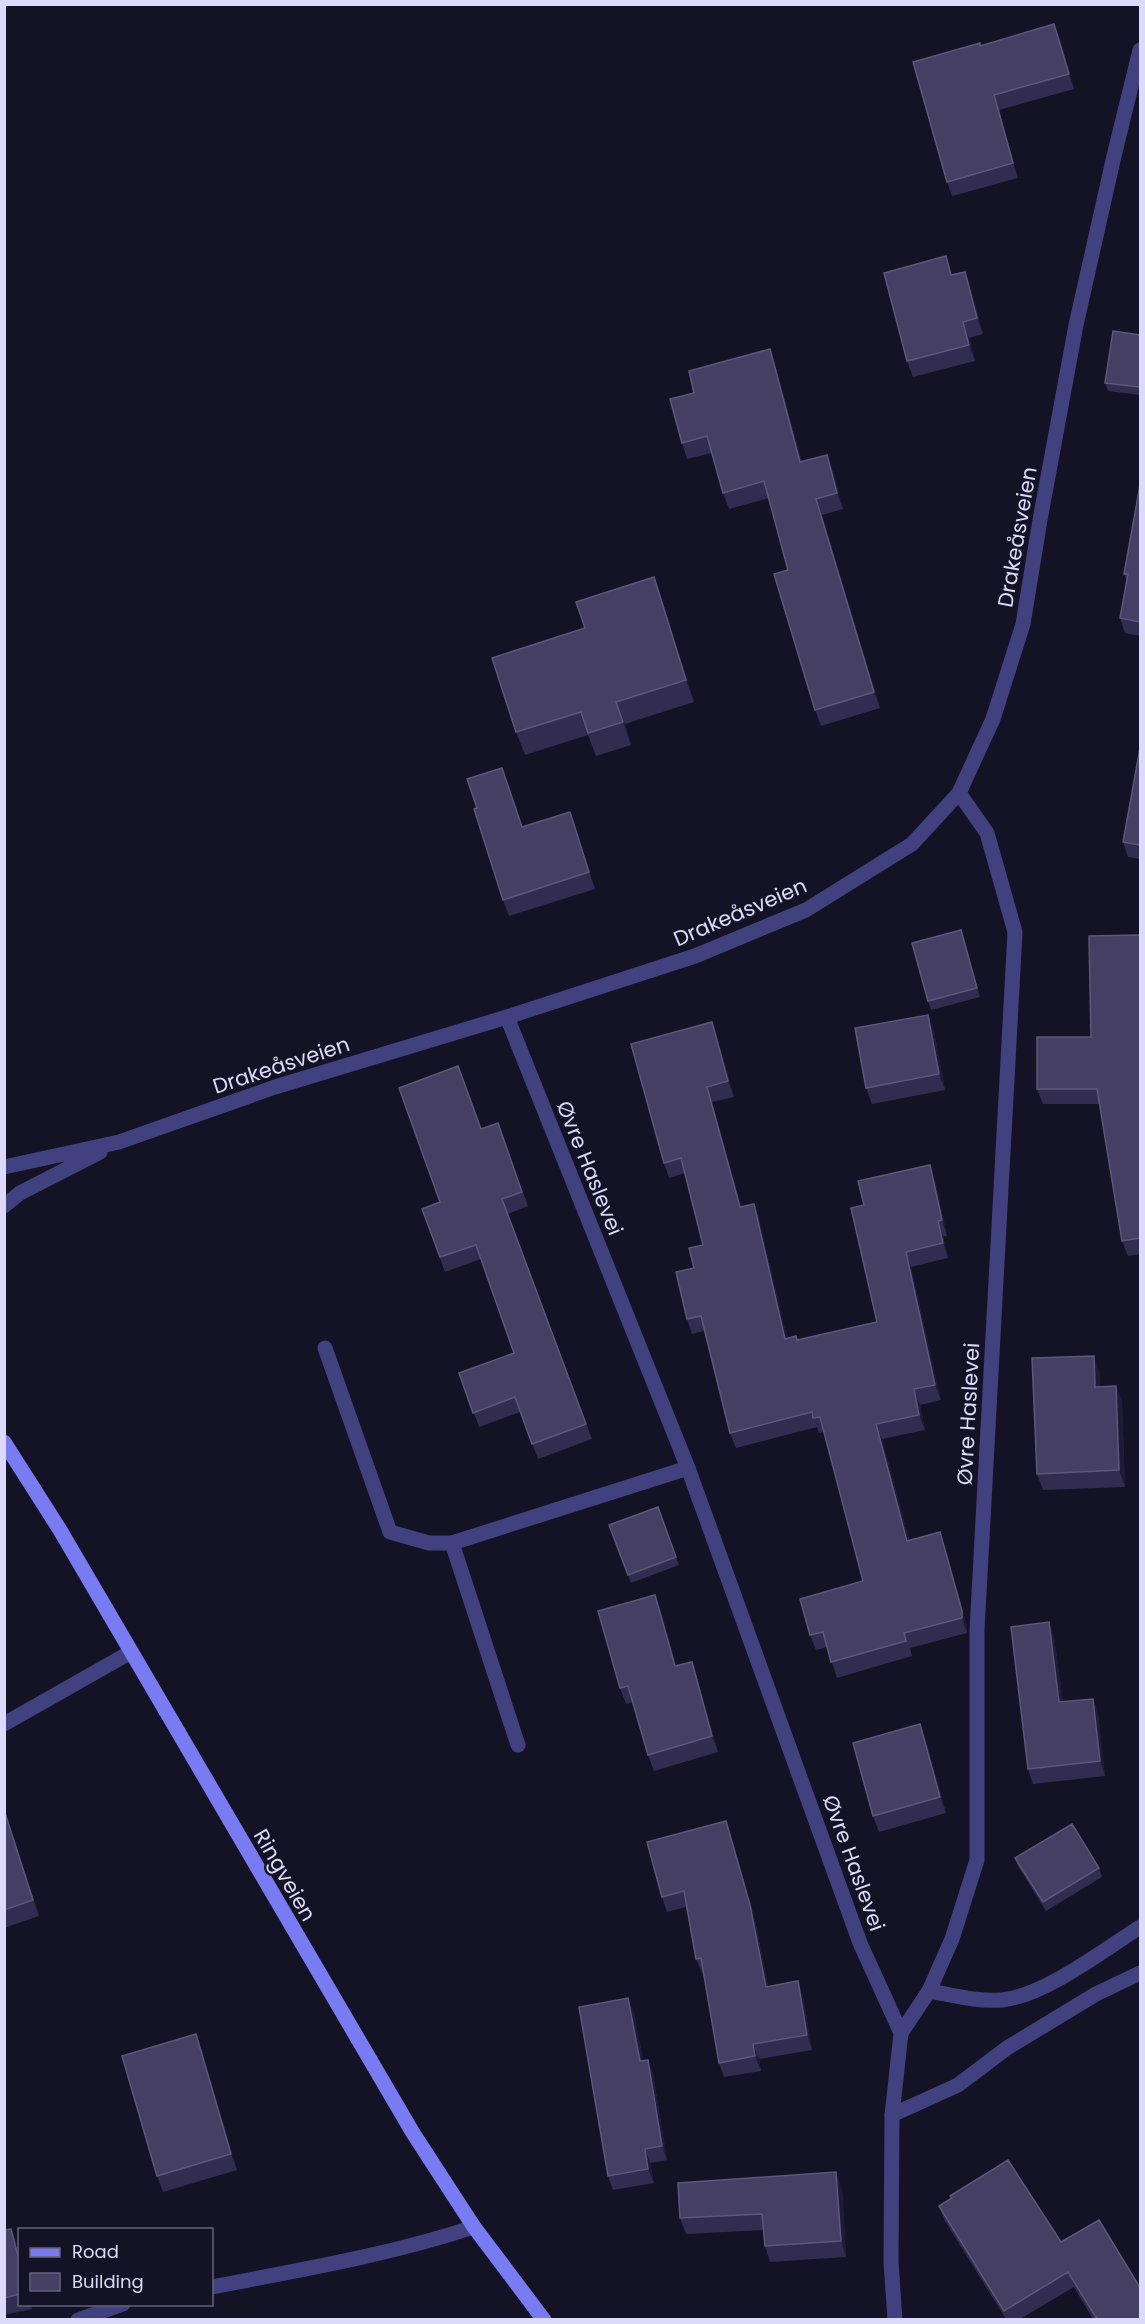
<svg xmlns="http://www.w3.org/2000/svg" width="1145" height="2324" viewBox="0 0 1145 2324" font-family="Poppins,sans-serif">
<rect width="100%" height="100%" fill="#141225"/>
<g fill="none" stroke-linecap="round" stroke-linejoin="round">
<path stroke="#41417f" stroke-width="15" d="M 325,1348 L 390,1532 L 429,1543 L 452,1543 L 688,1468
M 452,1543 L 518,1745
M 929,1991 C 952,1995 978,2002 1002,2000 C 1044,1996 1104,1950 1140,1927
M 892,2115 L 958,2085 L 1007,2048 L 1096,1994 L 1140,1973
M 212,2287 C 300,2270 389,2255 474,2227
M 78,2320 L 123,2304"/>
<path stroke="#41417f" stroke-width="15" d="M 507,1017 L 688,1468 L 860,1943 L 901,2033 L 892,2115 L 891,2262 L 895,2320
M 4,1167 L 119,1142 L 275,1087 L 507,1017 L 695,956 L 806,910 L 912,844 L 959,793 L 993,719 L 1023,624 L 1040,520 L 1076,325 L 1114,156 L 1140,50
M 4,1206 L 20,1193 L 100,1152
M 4,1724 L 131,1652
M 901,2033 L 929,1991 L 952,1939 L 977,1860 L 977,1630 L 1015,932 L 987,833 L 959,793"/>
<path stroke="#797bf2" stroke-width="15" d="M 4,1442 L 60,1530 L 413,2133 L 474,2227 L 544,2320"/>
</g>
<path fill="#322c51" d="M 1060,39 L 1074,89 L 999,110 L 1018,178 L 952,196 L 947,182 L 981,46 Z
M 965,272 L 971,288 L 983,334 L 969,338 L 975,361 L 913,377 L 907,361 L 952,275 Z
M 1140,335 L 1140,395 L 1108,391 L 1105,383 Z
M 770,349 L 775,365 L 802,462 L 833,471 L 843,509 L 822,515 L 880,708 L 821,726 L 815,710 L 788,570 L 769,498 L 729,509 L 723,493 L 712,453 L 687,459 L 682,443 L 694,393 Z
M 1140,485 L 1140,636 L 1125,633 L 1120,618 L 1127,581 L 1124,574 Z
M 654,577 L 662,600 L 694,702 L 625,724 L 631,745 L 596,756 L 588,735 L 525,755 L 516,732 L 585,628 Z
M 1140,748 L 1140,859 L 1128,857 L 1123,842 Z
M 502,768 L 522,827 L 570,812 L 595,889 L 509,916 L 503,900 L 477,808 Z
M 961,930 L 980,997 L 931,1010 L 928,1001 Z
M 1140,935 L 1140,1254 L 1128,1256 L 1122,1241 L 1100,1104 L 1043,1104 L 1037,1089 L 1091,1037 Z
M 934,1031 L 945,1090 L 872,1104 L 866,1088 Z
M 717,1037 L 734,1097 L 712,1102 L 741,1207 L 754,1204 L 759,1219 L 787,1338 L 798,1340 L 877,1322 L 864,1205 L 935,1180 L 947,1236 L 943,1236 L 948,1258 L 911,1267 L 941,1400 L 920,1405 L 925,1430 L 882,1439 L 909,1540 L 940,1532 L 945,1547 L 967,1626 L 967,1633 L 910,1648 L 912,1656 L 837,1678 L 827,1647 L 816,1650 L 810,1635 L 863,1581 L 824,1432 L 819,1433 L 817,1427 L 736,1448 L 730,1433 L 704,1331 L 692,1334 L 687,1319 L 694,1268 L 703,1245 L 685,1173 L 669,1178 L 664,1163 Z
M 498,1123 L 528,1206 L 508,1214 L 592,1439 L 538,1459 L 520,1412 L 479,1427 L 459,1373 L 514,1353 L 481,1259 L 445,1272 L 422,1209 L 440,1202 L 481,1129 Z
M 1100,1372 L 1100,1386 L 1116,1386 L 1122,1402 L 1125,1487 L 1043,1490 L 1037,1474 Z
M 658,1507 L 679,1565 L 631,1583 L 612,1534 Z
M 661,1611 L 676,1666 L 692,1662 L 697,1678 L 718,1752 L 654,1771 L 648,1755 L 633,1702 L 626,1704 L 620,1688 Z
M 1049,1622 L 1054,1637 L 1063,1702 L 1093,1699 L 1098,1713 L 1105,1776 L 1033,1784 L 1028,1769 Z
M 926,1740 L 946,1813 L 879,1832 L 873,1816 Z
M 4,1808 L 39,1916 L 4,1928 Z
M 726,1821 L 731,1836 L 755,1920 L 768,1986 L 803,1996 L 812,2050 L 759,2059 L 761,2071 L 724,2077 L 719,2063 L 703,1973 L 702,1973 L 696,1959 L 686,1907 L 667,1912 L 662,1897 Z
M 1015,1858 L 1099,1868 L 1102,1877 L 1046,1911 L 1018,1866 Z
M 634,2012 L 643,2060 L 648,2060 L 653,2074 L 667,2160 L 650,2163 L 654,2183 L 613,2190 L 608,2176 Z
M 202,2051 L 237,2170 L 163,2192 L 157,2176 Z
M 842,2189 L 846,2257 L 770,2262 L 765,2246 L 764,2230 L 686,2234 L 680,2218 Z
M 950,2196 L 1061,2242 L 1140,2319 L 1093,2319 L 1074,2287 L 1020,2319 L 1006,2319 L 945,2221 L 939,2206 L 951,2198 Z
M 11,2229 L 17,2245 L 20,2255 L 20,2304 L 31,2304 L 32,2309 L 4,2315 L 4,2230 Z"/>
<path fill="#1e1a38" d="M 1054,24 L 1060,39 L 1074,89 L 1069,74 Z
M 994,95 L 999,110 L 1018,178 L 1013,163 Z
M 965,272 L 971,288 L 983,334 L 977,318 Z
M 963,322 L 969,338 L 975,361 L 969,345 Z
M 770,349 L 775,365 L 806,478 L 800,462 Z
M 827,455 L 833,471 L 843,509 L 837,493 Z
M 816,499 L 822,515 L 880,708 L 874,692 Z
M 654,577 L 662,600 L 694,702 L 686,680 Z
M 616,702 L 625,724 L 631,745 L 623,722 Z
M 570,812 L 576,828 L 595,889 L 589,872 Z
M 961,930 L 964,938 L 980,997 L 977,988 Z
M 928,1015 L 934,1031 L 945,1090 L 939,1074 Z
M 712,1022 L 717,1037 L 734,1097 L 728,1081 Z
M 707,1087 L 712,1102 L 745,1223 L 740,1207 Z
M 930,1165 L 935,1180 L 947,1236 L 942,1220 Z
M 754,1204 L 759,1219 L 791,1354 L 785,1339 Z
M 938,1221 L 943,1236 L 948,1258 L 943,1243 Z
M 906,1252 L 911,1267 L 941,1400 L 935,1385 Z
M 1094,1356 L 1100,1372 L 1101,1403 L 1095,1387 Z
M 1116,1386 L 1122,1402 L 1125,1487 L 1119,1470 Z
M 914,1389 L 920,1405 L 925,1430 L 919,1415 Z
M 876,1424 L 882,1439 L 913,1556 L 907,1541 Z
M 940,1532 L 945,1547 L 967,1626 L 967,1633 L 962,1618 Z
M 655,1595 L 661,1611 L 681,1682 L 675,1666 Z
M 1049,1622 L 1054,1637 L 1065,1717 L 1059,1702 Z
M 692,1662 L 697,1678 L 718,1752 L 712,1736 Z
M 1093,1699 L 1098,1713 L 1105,1776 L 1100,1761 Z
M 920,1724 L 926,1740 L 946,1813 L 940,1797 Z
M 4,1808 L 39,1916 L 4,1810 Z
M 726,1821 L 731,1836 L 755,1920 L 771,2002 L 766,1987 Z
M 798,1981 L 803,1996 L 812,2050 L 807,2035 Z
M 628,1998 L 634,2012 L 646,2075 L 640,2061 Z
M 196,2034 L 202,2051 L 237,2170 L 231,2154 Z
M 753,2044 L 759,2059 L 761,2071 L 755,2056 Z
M 648,2060 L 653,2074 L 667,2160 L 662,2146 Z
M 645,2149 L 650,2163 L 654,2183 L 648,2169 Z
M 836,2172 L 842,2189 L 846,2257 L 841,2241 Z
M 11,2229 L 17,2245 L 20,2255 L 20,2264 Z"/>
<path fill="#443f63" stroke="#5c577b" stroke-width="1.5" d="M 1054,24 L 1069,74 L 994,95 L 1013,163 L 947,182 L 913,62 L 980,43 L 980,46 Z
M 946,256 L 951,275 L 965,272 L 977,318 L 963,322 L 969,345 L 907,361 L 884,273 Z
M 1113,331 L 1140,335 L 1140,387 L 1105,383 Z
M 770,349 L 800,462 L 827,455 L 837,493 L 816,499 L 874,692 L 815,710 L 774,574 L 788,570 L 764,481 L 723,493 L 707,436 L 682,443 L 670,399 L 694,393 L 689,371 Z
M 1140,485 L 1140,622 L 1120,618 L 1128,574 L 1124,574 Z
M 654,577 L 686,680 L 616,702 L 623,722 L 588,733 L 581,712 L 516,732 L 492,658 L 585,628 L 576,602 Z
M 1140,748 L 1140,845 L 1123,842 Z
M 502,768 L 522,827 L 570,812 L 589,872 L 503,900 L 474,809 L 477,808 L 467,779 Z
M 961,930 L 977,988 L 928,1001 L 912,943 Z
M 1140,935 L 1140,1238 L 1122,1241 L 1097,1089 L 1037,1089 L 1037,1037 L 1091,1037 L 1089,936 Z
M 928,1015 L 939,1074 L 866,1088 L 855,1028 Z
M 712,1022 L 728,1081 L 707,1087 L 740,1207 L 754,1204 L 785,1339 L 796,1336 L 797,1340 L 877,1322 L 851,1208 L 864,1205 L 858,1181 L 930,1165 L 942,1220 L 938,1221 L 943,1243 L 906,1252 L 935,1385 L 914,1389 L 919,1415 L 876,1424 L 907,1541 L 940,1532 L 962,1611 L 962,1618 L 904,1633 L 906,1641 L 831,1662 L 823,1632 L 810,1635 L 800,1599 L 863,1581 L 820,1417 L 813,1418 L 812,1412 L 730,1433 L 701,1316 L 687,1319 L 676,1272 L 694,1268 L 689,1248 L 703,1245 L 681,1158 L 664,1163 L 631,1044 Z
M 458,1066 L 481,1129 L 498,1123 L 522,1192 L 502,1199 L 586,1424 L 532,1444 L 515,1397 L 473,1413 L 459,1373 L 514,1353 L 476,1245 L 440,1257 L 422,1209 L 440,1202 L 399,1088 Z
M 1094,1356 L 1095,1387 L 1116,1386 L 1119,1470 L 1037,1474 L 1032,1358 Z
M 658,1507 L 676,1557 L 628,1575 L 609,1525 Z
M 655,1595 L 675,1666 L 692,1662 L 712,1736 L 648,1755 L 628,1686 L 620,1688 L 598,1611 Z
M 1049,1622 L 1059,1702 L 1093,1699 L 1100,1761 L 1028,1769 L 1011,1627 Z
M 920,1724 L 940,1797 L 873,1816 L 853,1743 Z
M 4,1810 L 33,1900 L 4,1910 Z
M 726,1821 L 750,1905 L 766,1987 L 798,1981 L 807,2035 L 753,2044 L 755,2056 L 719,2063 L 701,1958 L 696,1959 L 684,1891 L 662,1897 L 647,1842 Z
M 1072,1824 L 1099,1868 L 1043,1902 L 1015,1858 Z
M 628,1998 L 640,2061 L 648,2060 L 662,2146 L 645,2149 L 648,2169 L 608,2176 L 579,2007 Z
M 196,2034 L 231,2154 L 157,2176 L 122,2056 Z
M 1008,2160 L 1061,2242 L 1099,2220 L 1139,2286 L 1140,2285 L 1140,2319 L 1097,2319 L 1068,2272 L 1004,2311 L 939,2206 L 952,2198 L 950,2196 Z
M 836,2172 L 841,2241 L 765,2246 L 762,2214 L 680,2218 L 678,2183 Z
M 11,2229 L 20,2264 L 20,2294 L 4,2298 L 4,2230 Z"/>
<g text-anchor="middle" dominant-baseline="central" stroke-width="5" stroke-linejoin="round" paint-order="stroke">
<g font-size="21" fill="#dcd9fb" stroke="#141225">
<text transform="translate(1017 537) rotate(-80)">Drakeåsveien</text>
<text transform="translate(740 912) rotate(-23)">Drakeåsveien</text>
<text transform="translate(281 1065) rotate(-18)">Drakeåsveien</text>
<text transform="translate(590 1168) rotate(68)">Øvre Haslevei</text>
<text transform="translate(968 1414) rotate(-87)">Øvre Haslevei</text>
<text transform="translate(854 1863) rotate(70)">Øvre Haslevei</text>
<text transform="translate(285 1875) rotate(60)">Ringveien</text>
</g>
</g>
<rect width="1145" height="2324" fill="none" stroke="#dcd9fb" stroke-width="12"/>
<rect x="18" y="2228" width="195" height="78" fill="#141225" stroke="#64627b" stroke-width="1.5"/>
<rect x="30" y="2248" width="30" height="9" fill="#797bf2" stroke="#64627b" stroke-width="1.5"/>
<text x="72" y="2258" font-size="18" fill="#dcd9fb">Road</text>
<rect x="30" y="2273" width="30" height="18" fill="#443f63" stroke="#64627b" stroke-width="1.5"/>
<text x="72" y="2288" font-size="18" fill="#dcd9fb">Building</text>
</svg>
